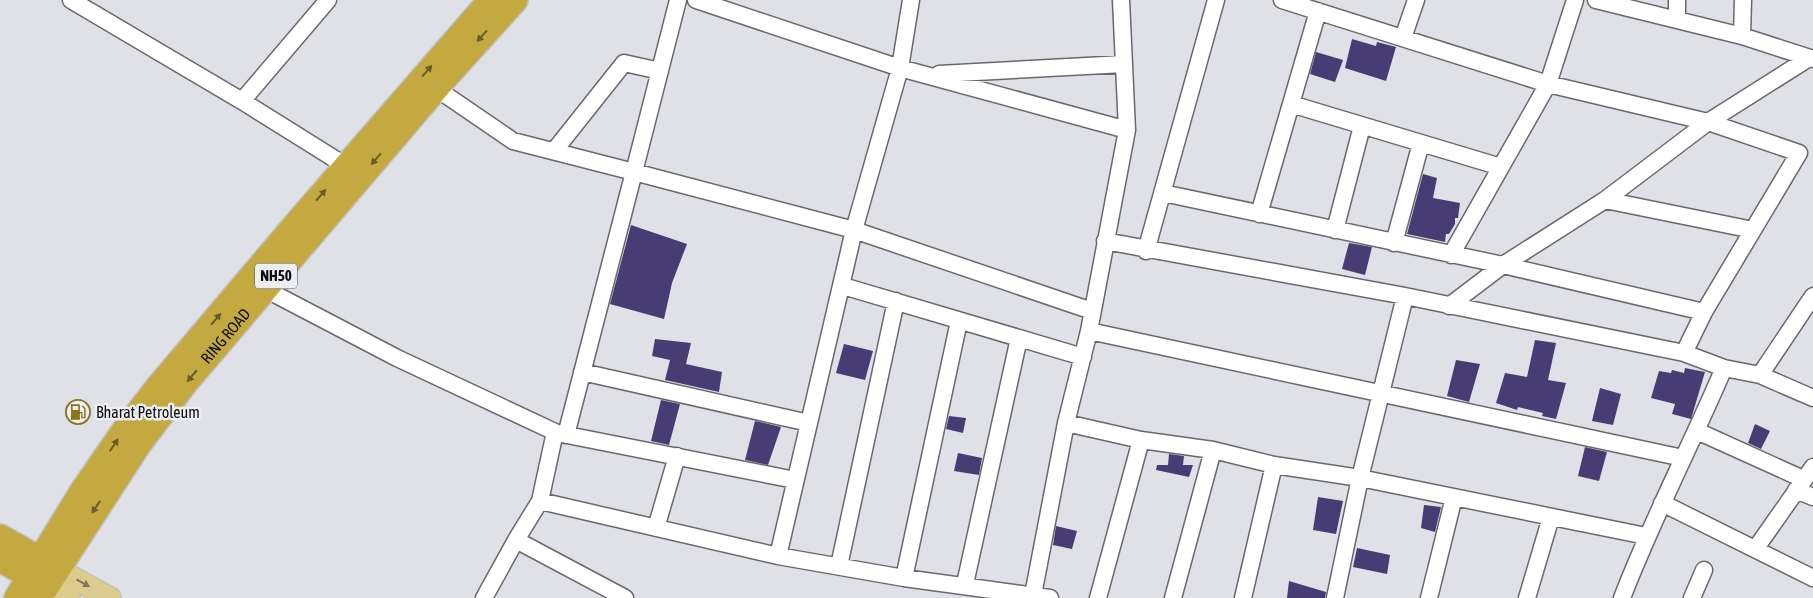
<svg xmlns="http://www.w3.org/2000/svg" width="1813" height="598" viewBox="0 0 1813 598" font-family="'Asap Condensed',sans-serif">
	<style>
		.building { fill: #483c75 }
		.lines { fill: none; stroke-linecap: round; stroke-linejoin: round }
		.minor-casing { stroke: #69686e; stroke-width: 19 }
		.major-casing { stroke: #c0c0c1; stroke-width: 24 }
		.highway-casing { stroke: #c0c0c1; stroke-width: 28 }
		.minor { stroke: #fff; stroke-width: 16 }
		.major { stroke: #dbcb8c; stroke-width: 21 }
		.highway { stroke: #c3a93f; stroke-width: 25 }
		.oneway { fill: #685c28 }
		.oneway2 { fill: #7f7654 }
		.labels { text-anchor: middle; stroke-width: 5; stroke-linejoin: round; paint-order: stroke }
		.shield { fill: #ededf4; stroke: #515154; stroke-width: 1 }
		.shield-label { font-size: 15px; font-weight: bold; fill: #0e0e10 }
		.street-label { font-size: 16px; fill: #0e0e10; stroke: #ededf4 }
		.poi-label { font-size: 16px; fill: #0e0e10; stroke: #ededf4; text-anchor: start }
	</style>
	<rect width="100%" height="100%" fill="#e0e0e7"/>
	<path class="building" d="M1352,39l24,7 1,-4 19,5 -10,34 -41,-13z
		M1316,52l27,8 -8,22 -25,-8z
		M1423,174l14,4 -4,20 27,5 -2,15h-3v6l-6,10h-3l-1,8 -38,-8z
		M631,225l56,19 -15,39 -8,36 -54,-15z
		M1349,243l23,4 -7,28 -23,-6z
		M655,339l36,4 -5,21 36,8 -3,20 -54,-12 5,-20 -18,-4z
		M1535,340l21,3 -8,37 18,3 -10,36 -14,-3 1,-3 -25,-6 -1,3 -21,-7 9,-30 22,4z
		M844,344l29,7 -8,29 -29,-7z
		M1456,360l24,4 -11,38 -22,-6z
		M1685,368l20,4 -14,47 -19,-5 3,-10 -24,-6 8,-27 12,2 1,-3 12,3z
		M1600,388l21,6 -8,31 -21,-4z
		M661,400l19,4 -11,41 -18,-4z
		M949,416l17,2 -3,15 -17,-4z
		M755,421l26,6 -13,38 -23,-5z
		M1755,424l15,7 -9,18 -13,-6z
		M1585,447l22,5 -8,29 -21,-5z
		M958,453l24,5 -3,17 -25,-4z
		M1169,454l15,2 -1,9h10l-4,12 -33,-7 1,-5h11z
		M1318,497l25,4 -7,33 -23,-4z
		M1424,505l17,2 -6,25 -14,-4z
		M1056,526l21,5 -5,18 -19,-4z
		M1357,548l33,7 -3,19 -34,-7z
		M1289,581l37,11 -1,6h-38z"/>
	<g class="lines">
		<defs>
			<path id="minor" d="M71,0l171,101 104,65
				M678,0l-44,172 220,58 238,81
				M696,0l204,68 227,62
				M1282,0l266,84 160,38 91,31 -95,159 -20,41 40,15c-33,77 -72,152 -102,230
				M1596,0l146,36 71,23
				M1677,0v20
				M1742,36l1,-36
				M1403,38l13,-38
				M939,74l185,-10
				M437,89l76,52 121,31 -68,263
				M242,101l86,-101
				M1291,104l210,63
				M554,151l70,-88 36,8
				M1163,193l340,72 201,47
				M1605,200l148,30
				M1259,214l59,-203
				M1335,230l27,-104
				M1105,241l300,55 279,57
				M1394,243l27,-100
				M1146,251l70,-251
				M1451,255l97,-171 27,-84
				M843,286l240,71
				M265,289l132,69 158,74 -15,69 238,55 126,22 146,20
				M1449,306l54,-41 102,-65 103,-78 101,-64
				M1089,331l594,127
				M1724,368l36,7 53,23
				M582,372l227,51
				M1760,375l53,-79
				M1066,423l75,17 72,10 61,15 86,13 286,58
				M1697,431l106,48
				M557,433l238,47
				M1796,490l17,7
				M1662,503l151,75
				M656,528l21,-72
				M516,540l24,-39
				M1756,548l57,-81
				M778,556l76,-326 46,-162 11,-68
				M839,566l57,-265
				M904,578l55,-257
				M965,584l54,-246
				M1033,595l33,-172 23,-92 38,-201 -6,-130
				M484,598l32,-58 109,58
				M1098,598l43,-158
				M1173,598l40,-148
				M1243,598l31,-133
				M1335,598l25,-120 45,-182
				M1429,598l25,-101
				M1527,598l24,-81
				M1692,598l12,-28"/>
			<path id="major" d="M57,569l53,29
				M46,585l23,13"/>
			<g id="highway">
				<path d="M0,537l55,31"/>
				<path d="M0,559l44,25"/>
				<path d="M17,598l65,-106 40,-58 37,-48 139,-164 193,-222"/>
				<path id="s1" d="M39,598l99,-153 47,-62 264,-310 66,-73"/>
			</g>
		</defs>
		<use href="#minor" class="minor-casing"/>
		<use href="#major" class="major-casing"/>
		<use href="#highway" class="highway-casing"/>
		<use href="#minor" class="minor"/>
		<use href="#major" class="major"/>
		<use href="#highway" class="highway"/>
	</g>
	<defs><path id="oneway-solid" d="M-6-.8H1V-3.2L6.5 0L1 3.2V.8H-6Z" transform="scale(1.25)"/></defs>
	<g class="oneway">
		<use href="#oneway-solid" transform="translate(482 36) rotate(132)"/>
		<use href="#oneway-solid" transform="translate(427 71) rotate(-49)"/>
		<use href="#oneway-solid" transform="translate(376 159) rotate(131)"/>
		<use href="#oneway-solid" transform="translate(321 195) rotate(-49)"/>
		<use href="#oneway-solid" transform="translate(216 319) rotate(-50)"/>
		<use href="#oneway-solid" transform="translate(192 376) rotate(130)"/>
		<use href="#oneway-solid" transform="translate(114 445) rotate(-56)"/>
		<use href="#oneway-solid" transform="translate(96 507) rotate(123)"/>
	</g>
	<use class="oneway2" href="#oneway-solid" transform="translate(83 583) rotate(29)"/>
	<defs>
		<symbol id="fuel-ring" viewBox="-11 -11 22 22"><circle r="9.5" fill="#ededf4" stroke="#8b761a" stroke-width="1.5"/><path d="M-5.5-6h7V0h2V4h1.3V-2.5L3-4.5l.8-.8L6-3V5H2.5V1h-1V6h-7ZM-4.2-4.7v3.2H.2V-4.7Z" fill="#8b761a"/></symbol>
	</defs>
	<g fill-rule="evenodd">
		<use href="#fuel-ring" x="64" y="398" width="28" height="28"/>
	</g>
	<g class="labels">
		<rect class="shield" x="255" y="263.5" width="42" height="25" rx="4"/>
		<g class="shield-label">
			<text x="276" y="281">NH50</text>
		</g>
		<g class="street-label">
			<text dy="6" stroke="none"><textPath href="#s1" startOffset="322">RING ROAD</textPath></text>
		</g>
		<g class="poi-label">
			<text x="96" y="418">Bharat Petroleum</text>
		</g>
	</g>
</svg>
